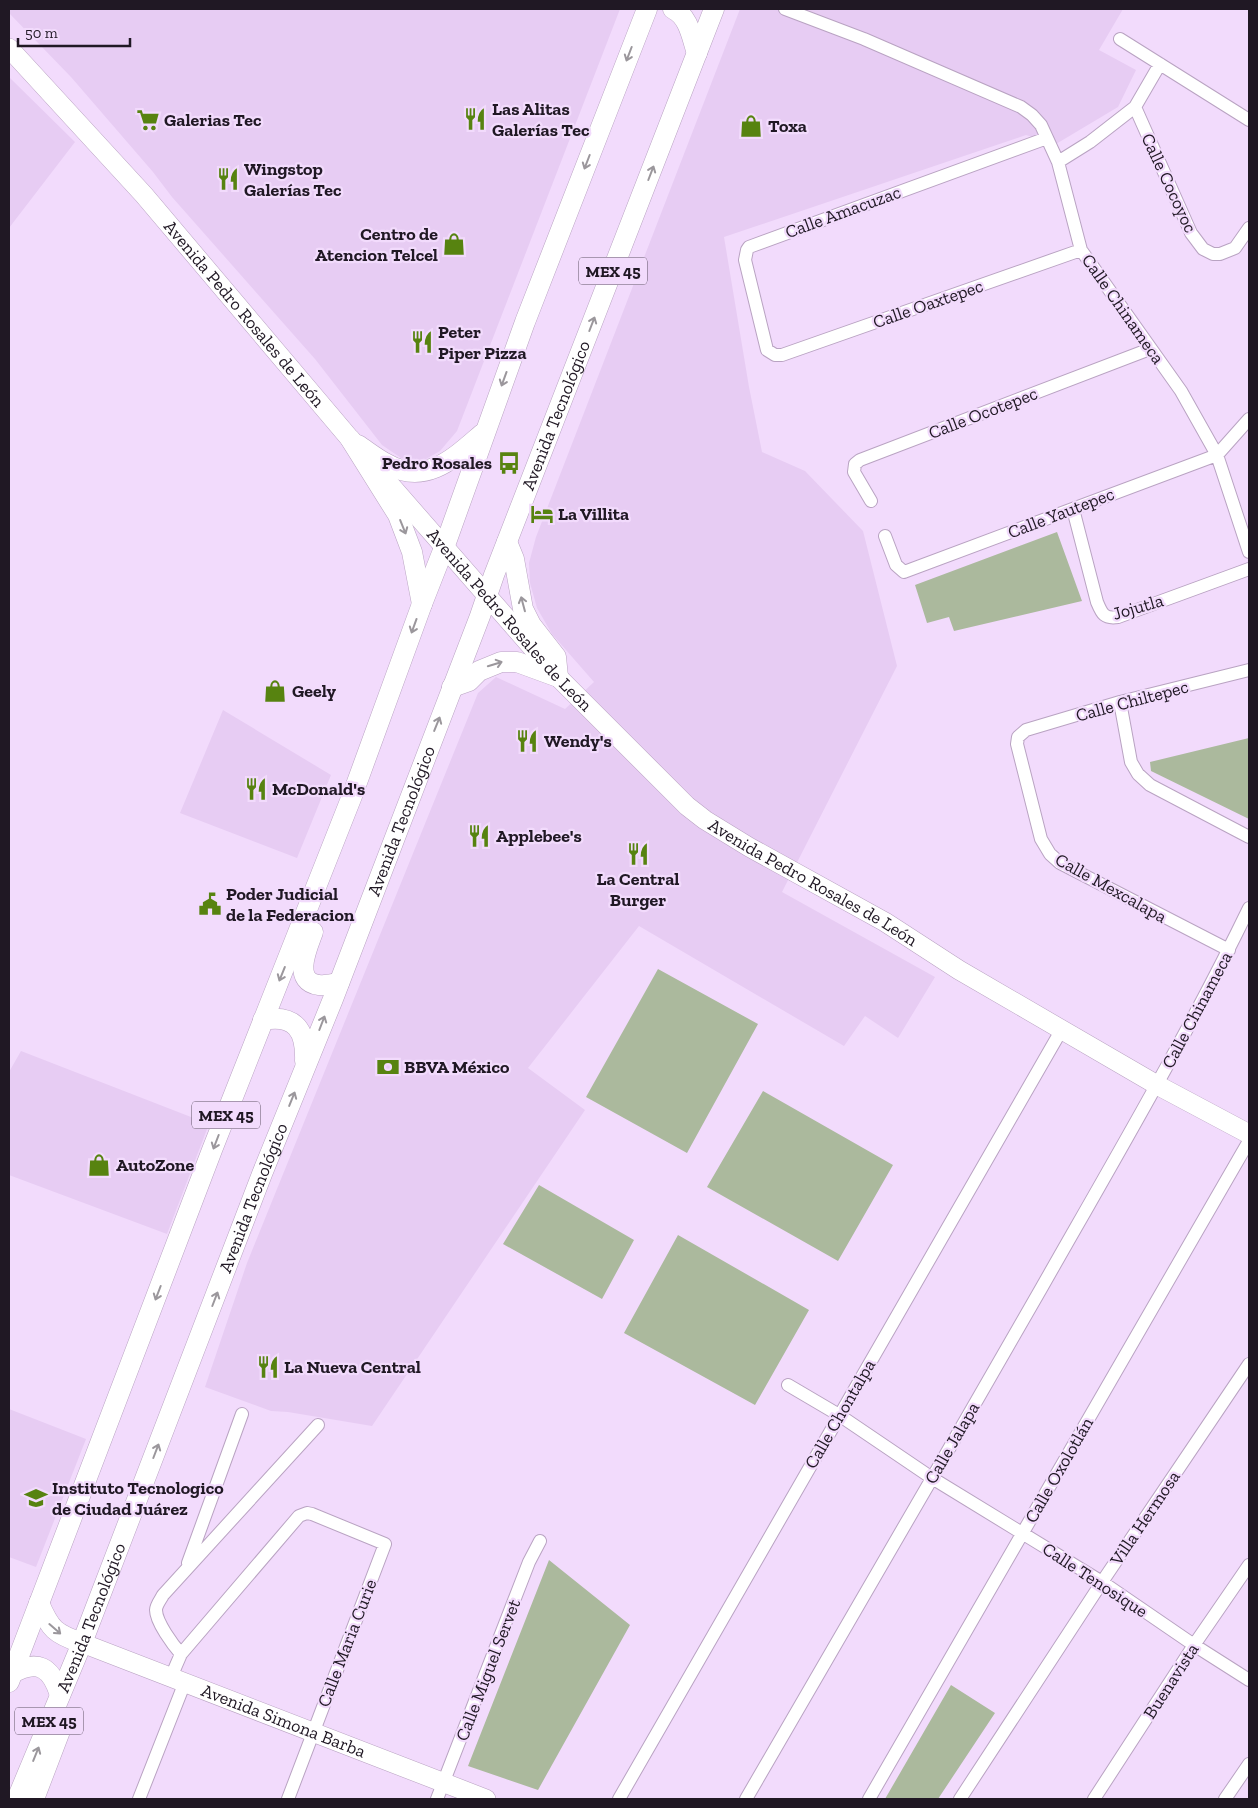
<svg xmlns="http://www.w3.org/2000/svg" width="1258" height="1808" viewBox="0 0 1258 1808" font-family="'Zilla Slab',serif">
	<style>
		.built { fill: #e7ccf3 }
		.green { fill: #abb99d }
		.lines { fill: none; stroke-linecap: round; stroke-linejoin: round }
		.minor-casing { stroke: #b9a3c2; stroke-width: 14 }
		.secondary-casing { stroke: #b9a3c2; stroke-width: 20 }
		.primary-casing { stroke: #b9a3c2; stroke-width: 21 }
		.minor { stroke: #fff; stroke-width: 12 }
		.secondary { stroke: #fff; stroke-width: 19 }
		.primary { stroke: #fff; stroke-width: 20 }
		.oneway { stroke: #9b979c }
		.labels { text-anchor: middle; stroke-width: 4.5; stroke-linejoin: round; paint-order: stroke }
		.shield { fill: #f2dbfc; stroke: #5f5265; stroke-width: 1 }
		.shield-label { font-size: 16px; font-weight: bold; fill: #201824 }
		.poi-label { font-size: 18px; font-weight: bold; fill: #201824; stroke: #f2dbfc; text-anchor: start }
		.street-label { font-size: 18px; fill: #201824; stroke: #f2dbfc }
	</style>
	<rect width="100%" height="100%" fill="#f2dbfc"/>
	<path class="built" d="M9,9h611l-163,422 -17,20 -14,8 -12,2 -13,-3 -19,-13 -67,-86 -143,-162 -19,-25 -82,-95 -62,-64z
		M740,9h383l-24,41 37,20 -18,37 -62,37 -30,-9 -302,102 25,150 13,65 43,19 58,60 34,135 -115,226 153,85 -37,61 -33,-22 -21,30 -205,-120 -111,142 57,42 -213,316 -84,-14 -17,-1 -66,-24 42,-124 231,-570 18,-16 69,32 29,-27 -42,-48 -15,-26 -7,-25 -1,-20 7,-26z
		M9,77l66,65 -66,86z
		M223,710l108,65 -34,83 -117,-45z
		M21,1051l188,73 -42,110 -158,-59v-103z
		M9,1409l77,30 -50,128 -27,-10z"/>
	<path class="green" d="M1057,532l25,69 -128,30 -5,-14 -22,6 -12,-38z
		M1249,738v81l-98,-48 -1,-9z
		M658,969l100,55 -71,129 -101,-56z
		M763,1091l130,74 -55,96 -131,-74z
		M539,1185l95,55 -32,59 -99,-55z
		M678,1235l131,75 -54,95 -131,-72z
		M549,1560l81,65 -92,165 -70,-24z
		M951,1685l44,28 -57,86h-53z"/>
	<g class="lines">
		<defs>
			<path id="minor" d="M785,9l79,30 157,68 11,8 9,10 17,37 23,88 100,141 36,64 32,97
				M1120,39l129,81
				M1160,64l-25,43 56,126 12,16 10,5h7l15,-6 14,-20
				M1047,138l-298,109 -2,3 -2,10 22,90 8,5h7l299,-105
				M1058,162l32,-20 45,-35
				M871,501l-17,-29 1,-8 5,-4 290,-111
				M1073,509l24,93c5,12 7,17 21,15l131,-48
				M885,536l11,29 8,7 313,-117 32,-36
				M1120,702l11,60 7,12 12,11 99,52
				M1229,950l-169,-87 -10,-9 -9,-15 -24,-95 1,-7 8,-7 94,-28 129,-32
				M788,1385l51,30 93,63 170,104 92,63 55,35
				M188,1563l54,-149
				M181,1654c-8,-9 -25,-32 -25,-44 0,-5 5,-11 7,-15l155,-170
				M171,1677l10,-23 118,-138 8,-3 5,1 73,30 -97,255
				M139,1799l46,-117
				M437,1799l92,-237 11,-21
				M619,1799l443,-770
				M746,1799c99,-170 198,-341 296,-512 71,-125 144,-249 207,-379
				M869,1799l380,-658
				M960,1799l142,-217 147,-218
				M1094,1799l100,-154 55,-80
				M1225,1799l24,-35"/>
			<g id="secondary">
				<path id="s1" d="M9,48l135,147 207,245 207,237 129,129 18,14 44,27 136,75 74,48 198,115 92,49"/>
				<path id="s2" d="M82,1643l404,156"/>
			</g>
			<g id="primary">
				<path d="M673,9c16,7 19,30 24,44"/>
				<path d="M351,440l47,75 14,37 10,52"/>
				<path d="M358,445c9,6 19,14 29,19 39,22 67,-6 95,-30"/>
				<path d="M452,687l17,-6 10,-10 22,-9h16l41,15 -2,-20 -25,-32 -8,-16 -9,-50 -7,-17"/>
				<path d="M313,932c-5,14 -22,50 6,53 6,1 13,-1 20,-2"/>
				<path d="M263,1020c33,-6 43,11 42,41"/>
				<path d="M39,1603c11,26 16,31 43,40"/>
				<path d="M11,1674c26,-15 40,-8 49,21"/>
				<path d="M9,1682l203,-532 140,-354 70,-192 22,-56 81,-226 122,-313"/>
				<path id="s3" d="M17,1799l65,-156 180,-469 71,-175 147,-383 14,-41 220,-566"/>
				<path d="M34,1799l26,-68"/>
			</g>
		</defs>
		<use href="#minor" class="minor-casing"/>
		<use href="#secondary" class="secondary-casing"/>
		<use href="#primary" class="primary-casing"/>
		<use href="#minor" class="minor"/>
		<use href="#secondary" class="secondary"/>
		<use href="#primary" class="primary"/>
	</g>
	<defs><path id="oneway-shaft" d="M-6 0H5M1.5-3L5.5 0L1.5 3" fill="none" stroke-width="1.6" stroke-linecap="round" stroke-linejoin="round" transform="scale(1.25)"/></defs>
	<g class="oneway">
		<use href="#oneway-shaft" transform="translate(629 54) rotate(111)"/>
		<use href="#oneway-shaft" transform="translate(587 162) rotate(111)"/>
		<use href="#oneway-shaft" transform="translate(651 173) rotate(-69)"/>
		<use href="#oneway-shaft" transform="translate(592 324) rotate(-69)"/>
		<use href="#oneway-shaft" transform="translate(504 379) rotate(110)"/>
		<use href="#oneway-shaft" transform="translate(403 527) rotate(68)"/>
		<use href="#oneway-shaft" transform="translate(523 604) rotate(-105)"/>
		<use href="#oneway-shaft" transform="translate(414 626) rotate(110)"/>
		<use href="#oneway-shaft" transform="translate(495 664) rotate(-17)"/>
		<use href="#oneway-shaft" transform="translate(437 724) rotate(-68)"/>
		<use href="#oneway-shaft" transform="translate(282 974) rotate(112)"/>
		<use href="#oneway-shaft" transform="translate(322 1023) rotate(-69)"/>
		<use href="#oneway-shaft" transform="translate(292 1099) rotate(-68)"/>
		<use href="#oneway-shaft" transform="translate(216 1142) rotate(111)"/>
		<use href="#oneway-shaft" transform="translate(158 1293) rotate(111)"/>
		<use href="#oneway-shaft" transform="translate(215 1299) rotate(-69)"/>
		<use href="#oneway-shaft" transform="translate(156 1451) rotate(-69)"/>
		<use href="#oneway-shaft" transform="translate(55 1629) rotate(41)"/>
		<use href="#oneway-shaft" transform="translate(36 1754) rotate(-68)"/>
	</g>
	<defs>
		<symbol id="restaurant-bare" viewBox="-9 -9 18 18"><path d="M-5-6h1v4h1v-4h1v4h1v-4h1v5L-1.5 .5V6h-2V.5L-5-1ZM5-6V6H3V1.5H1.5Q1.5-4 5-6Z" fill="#578310" stroke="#f2dbfc" stroke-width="2.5" paint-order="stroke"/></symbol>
		<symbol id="supermarket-bare" viewBox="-9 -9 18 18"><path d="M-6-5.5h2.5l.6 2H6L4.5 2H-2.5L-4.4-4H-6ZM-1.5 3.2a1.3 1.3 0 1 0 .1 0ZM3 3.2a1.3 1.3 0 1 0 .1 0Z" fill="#578310" stroke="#f2dbfc" stroke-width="2.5" paint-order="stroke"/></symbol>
		<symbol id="shop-bare" viewBox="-9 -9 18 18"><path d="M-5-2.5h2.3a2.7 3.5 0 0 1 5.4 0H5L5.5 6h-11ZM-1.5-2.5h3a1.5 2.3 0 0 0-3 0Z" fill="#578310" stroke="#f2dbfc" stroke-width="2.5" paint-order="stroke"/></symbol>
		<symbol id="bus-bare" viewBox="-9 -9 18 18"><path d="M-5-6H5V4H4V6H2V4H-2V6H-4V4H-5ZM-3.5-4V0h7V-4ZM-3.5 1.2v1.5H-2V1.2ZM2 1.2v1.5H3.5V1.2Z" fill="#578310" stroke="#f2dbfc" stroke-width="2.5" paint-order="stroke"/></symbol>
		<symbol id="hotel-bare" viewBox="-9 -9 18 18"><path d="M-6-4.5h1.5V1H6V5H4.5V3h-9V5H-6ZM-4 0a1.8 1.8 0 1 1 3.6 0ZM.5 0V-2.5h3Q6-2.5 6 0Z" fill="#578310" stroke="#f2dbfc" stroke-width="2.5" paint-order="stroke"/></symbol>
		<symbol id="civic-bare" viewBox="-9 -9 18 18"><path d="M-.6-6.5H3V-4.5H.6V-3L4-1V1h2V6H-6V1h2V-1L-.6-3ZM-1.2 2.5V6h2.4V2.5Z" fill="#578310" stroke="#f2dbfc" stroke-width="2.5" paint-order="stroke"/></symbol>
		<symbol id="bank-bare" viewBox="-9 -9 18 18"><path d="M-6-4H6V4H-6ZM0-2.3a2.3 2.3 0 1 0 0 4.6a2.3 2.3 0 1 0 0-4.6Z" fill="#578310" stroke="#f2dbfc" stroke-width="2.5" paint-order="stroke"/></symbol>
		<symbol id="university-bare" viewBox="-9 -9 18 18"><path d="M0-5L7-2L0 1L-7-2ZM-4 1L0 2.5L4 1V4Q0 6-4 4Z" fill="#578310" stroke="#f2dbfc" stroke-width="2.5" paint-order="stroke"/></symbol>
	</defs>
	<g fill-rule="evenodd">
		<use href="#restaurant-bare" x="459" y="103" width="32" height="32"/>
		<use href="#supermarket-bare" x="132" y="104" width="32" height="32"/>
		<use href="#shop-bare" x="735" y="110" width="32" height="32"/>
		<use href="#restaurant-bare" x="212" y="163" width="32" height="32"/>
		<use href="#shop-bare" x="438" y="228" width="32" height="32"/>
		<use href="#restaurant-bare" x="406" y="326" width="32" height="32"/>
		<use href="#bus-bare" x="493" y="447" width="32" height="32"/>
		<use href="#hotel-bare" x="526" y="498" width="32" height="32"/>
		<use href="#shop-bare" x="259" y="675" width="32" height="32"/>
		<use href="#restaurant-bare" x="511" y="725" width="32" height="32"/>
		<use href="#restaurant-bare" x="240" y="773" width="32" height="32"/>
		<use href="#restaurant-bare" x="463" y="820" width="32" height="32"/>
		<use href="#restaurant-bare" x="622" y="838" width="32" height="32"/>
		<use href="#civic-bare" x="194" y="888" width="32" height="32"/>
		<use href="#bank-bare" x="372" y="1051" width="32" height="32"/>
		<use href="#shop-bare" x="83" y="1149" width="32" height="32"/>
		<use href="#restaurant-bare" x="252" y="1351" width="32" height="32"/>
		<use href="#university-bare" x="20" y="1482" width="32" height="32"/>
	</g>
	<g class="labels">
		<g class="shield">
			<rect x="579" y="257.5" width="68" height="27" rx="4"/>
			<rect x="192" y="1101.5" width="68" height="27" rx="4"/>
			<rect x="15" y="1707.5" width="68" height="27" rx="4"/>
		</g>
		<g class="shield-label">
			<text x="613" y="277">MEX 45</text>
			<text x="226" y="1121">MEX 45</text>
			<text x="49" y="1727">MEX 45</text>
		</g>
		<g class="poi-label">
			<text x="492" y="115">Las Alitas<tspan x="492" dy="21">Galerías Tec</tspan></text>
			<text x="164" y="126">Galerias Tec</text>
			<text x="768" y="132">Toxa</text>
			<text x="244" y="175">Wingstop<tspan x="244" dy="21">Galerías Tec</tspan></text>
			<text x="438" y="240" text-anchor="end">Centro de<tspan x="438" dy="21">Atencion Telcel</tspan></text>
			<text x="438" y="338">Peter<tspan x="438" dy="21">Piper Pizza</tspan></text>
			<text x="492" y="469" text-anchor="end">Pedro Rosales</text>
			<text x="558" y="520">La Villita</text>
			<text x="292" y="697">Geely</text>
			<text x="544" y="747">Wendy's</text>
			<text x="272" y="795">McDonald's</text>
			<text x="496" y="842">Applebee's</text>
			<text x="638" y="885" text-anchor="middle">La Central<tspan x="638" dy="21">Burger</tspan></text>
			<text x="226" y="900">Poder Judicial<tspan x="226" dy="21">de la Federacion</tspan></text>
			<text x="404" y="1073">BBVA México</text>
			<text x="116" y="1171">AutoZone</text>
			<text x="284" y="1373">La Nueva Central</text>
			<text x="52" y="1494">Instituto Tecnologico<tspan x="52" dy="21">de Ciudad Juárez</tspan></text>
		</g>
		<g class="street-label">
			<text transform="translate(1169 183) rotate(65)" y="6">Calle Cocoyoc</text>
			<text transform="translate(843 212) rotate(-20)" y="6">Calle Amacuzac</text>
			<text transform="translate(928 304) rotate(-19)" y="6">Calle Oaxtepec</text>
			<text transform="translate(1123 309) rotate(55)" y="6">Calle Chinameca</text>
			<text dy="6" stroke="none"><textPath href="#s1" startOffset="355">Avenida Pedro Rosales de León</textPath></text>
			<text transform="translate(983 413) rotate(-21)" y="6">Calle Ocotepec</text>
			<text dy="6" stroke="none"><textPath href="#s3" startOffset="1485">Avenida Tecnológico</textPath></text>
			<text transform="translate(1061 513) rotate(-21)" y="6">Calle Yautepec</text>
			<text transform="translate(1138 607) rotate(-16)" y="6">Jojutla</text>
			<text dy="6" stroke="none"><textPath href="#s1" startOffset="760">Avenida Pedro Rosales de León</textPath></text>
			<text transform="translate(1132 701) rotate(-15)" y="6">Calle Chiltepec</text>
			<text dy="6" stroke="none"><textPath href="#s3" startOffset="1051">Avenida Tecnológico</textPath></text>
			<text dy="6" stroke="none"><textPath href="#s1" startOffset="1165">Avenida Pedro Rosales de León</textPath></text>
			<text transform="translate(1111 888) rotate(29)" y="6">Calle Mexcalapa</text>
			<text transform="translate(1197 1010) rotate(-62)" y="6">Calle Chinameca</text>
			<text dy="6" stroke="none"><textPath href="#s3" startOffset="646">Avenida Tecnológico</textPath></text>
			<text transform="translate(840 1414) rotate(-60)" y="6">Calle Chontalpa</text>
			<text transform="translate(952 1443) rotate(-60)" y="6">Calle Jalapa</text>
			<text transform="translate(1059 1470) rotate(-60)" y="6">Calle Oxolotlán</text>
			<text transform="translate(1145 1518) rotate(-56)" y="6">Villa Hermosa</text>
			<text transform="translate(1095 1580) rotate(33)" y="6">Calle Tenosique</text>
			<text dy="6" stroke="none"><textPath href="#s3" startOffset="196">Avenida Tecnológico</textPath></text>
			<text transform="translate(347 1643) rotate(-69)" y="6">Calle Maria Curie</text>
			<text transform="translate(488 1670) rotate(-69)" y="6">Calle Miguel Servet</text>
			<text transform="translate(1171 1681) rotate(-57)" y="6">Buenavista</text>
			<text dy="6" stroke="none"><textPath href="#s2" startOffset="216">Avenida Simona Barba</textPath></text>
		</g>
	</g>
	<rect width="1258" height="1808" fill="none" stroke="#201824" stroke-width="20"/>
	<path d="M18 38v8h112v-8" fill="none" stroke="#201824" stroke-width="2.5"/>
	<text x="25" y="38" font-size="15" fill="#201824" stroke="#f2dbfc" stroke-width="4" paint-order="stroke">50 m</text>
</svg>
